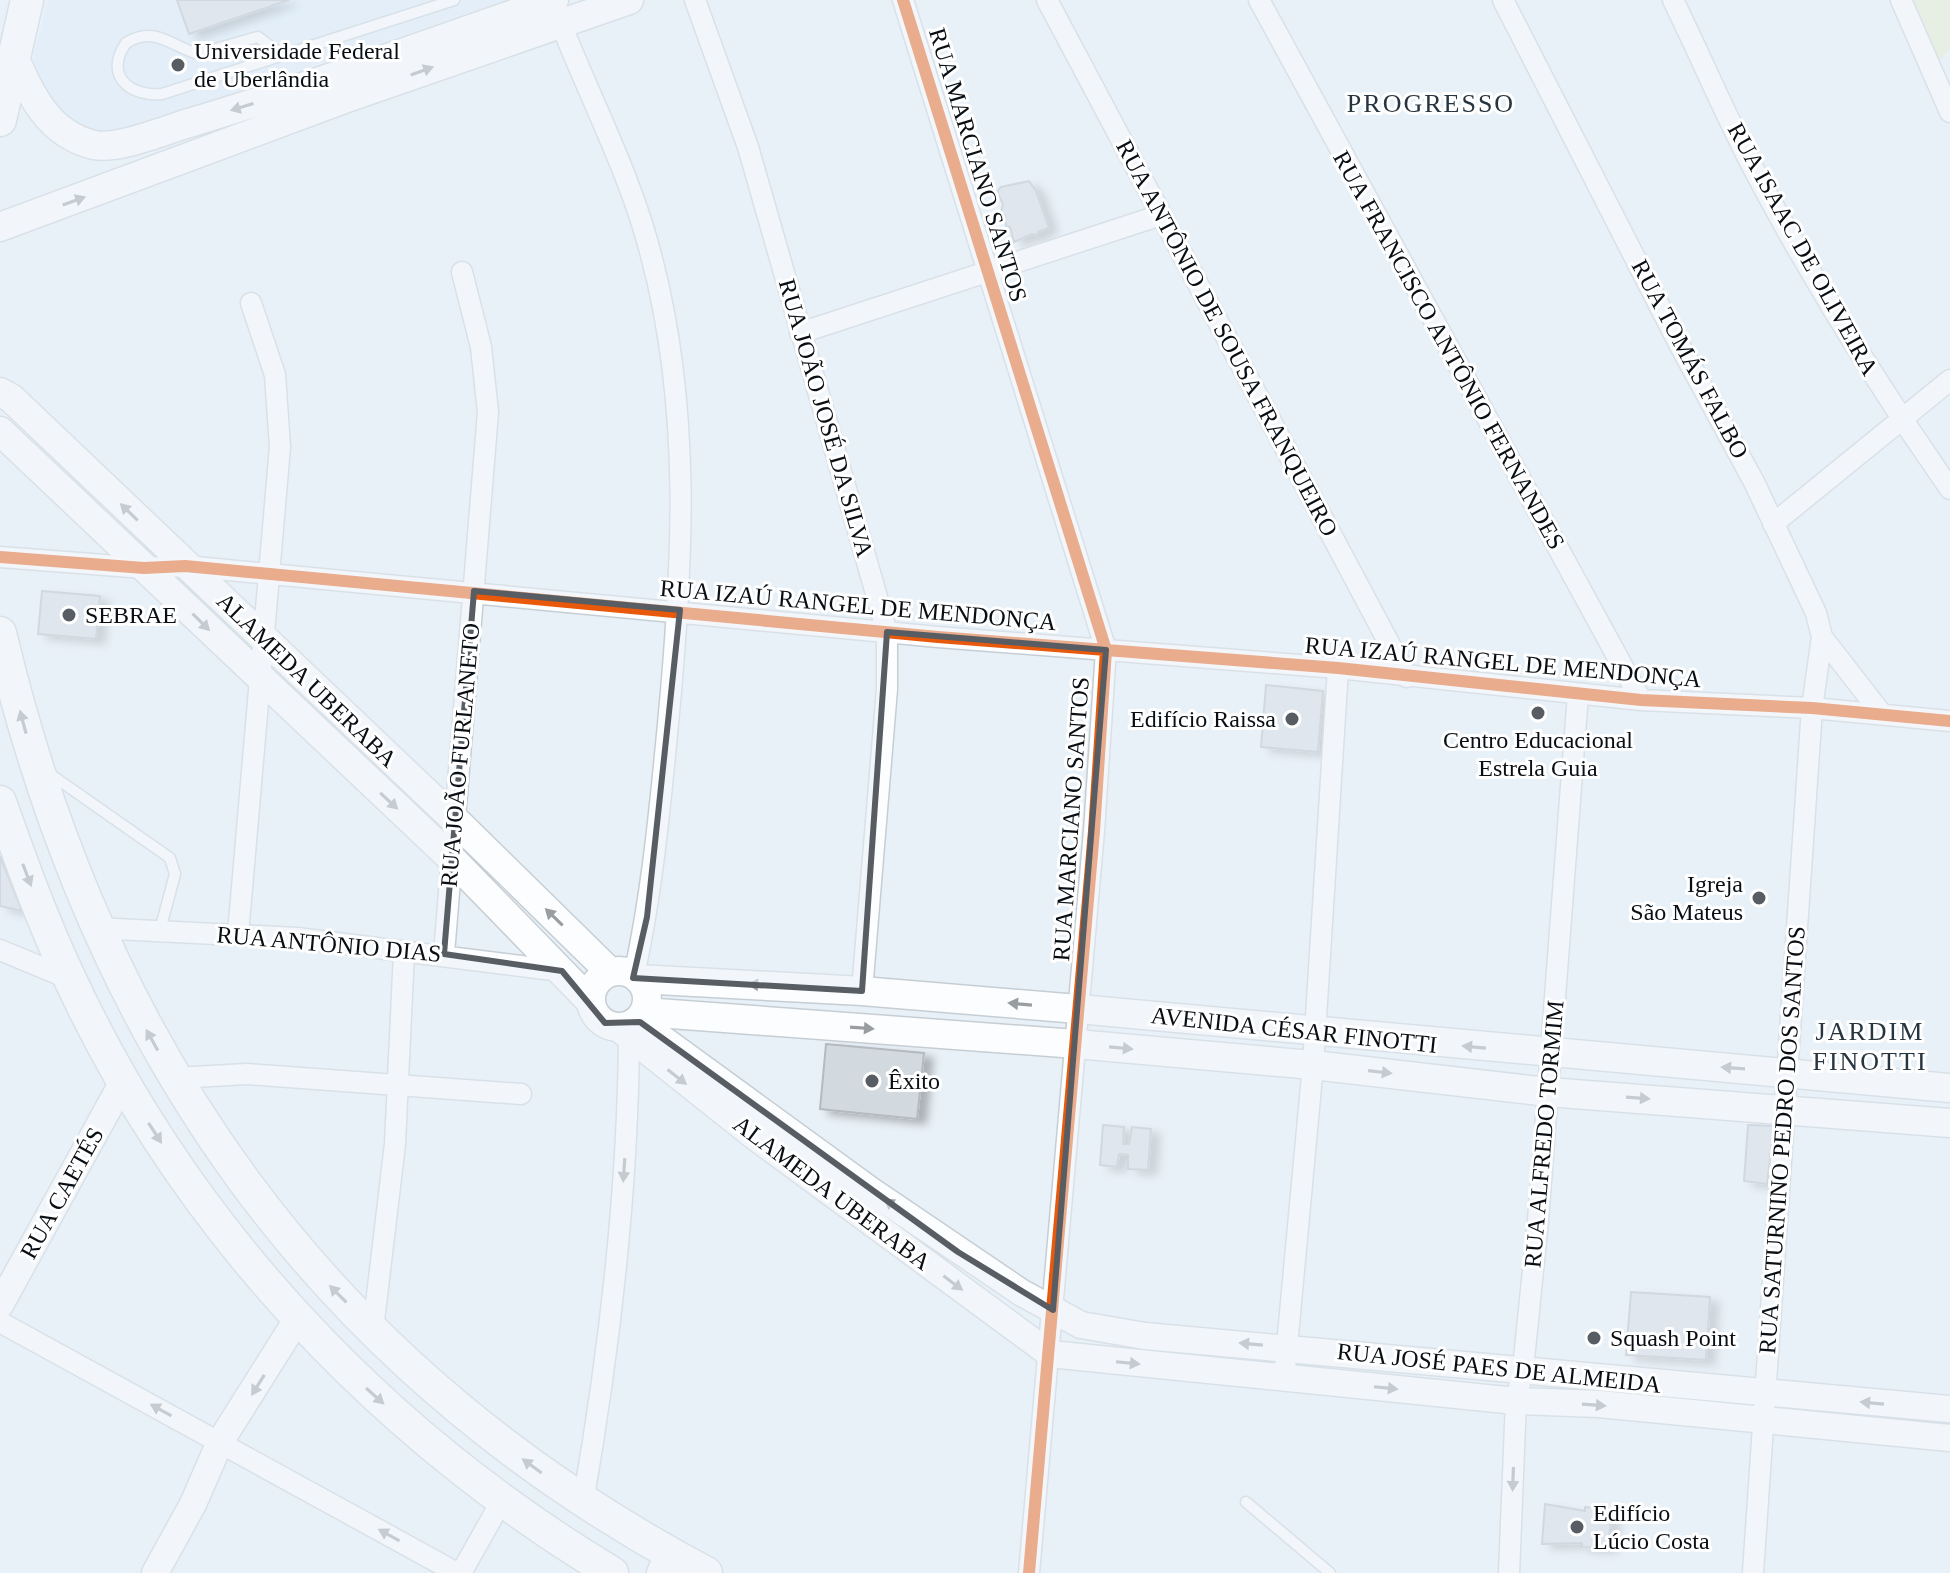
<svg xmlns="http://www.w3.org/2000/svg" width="1950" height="1573" viewBox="0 0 1950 1573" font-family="'Times New Roman',serif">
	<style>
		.built { fill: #dbecfa }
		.green { fill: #e4eaca }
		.building { fill: #d2d9df; stroke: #b4bac0; stroke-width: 2; filter: url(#shadow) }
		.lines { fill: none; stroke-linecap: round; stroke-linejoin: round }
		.service-casing { stroke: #c6ced4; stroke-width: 13 }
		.minor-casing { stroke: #c6ced4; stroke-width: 23 }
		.tertiary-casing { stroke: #c6ced4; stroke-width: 29 }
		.secondary-casing { stroke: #c6ced4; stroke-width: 31 }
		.primary-casing { stroke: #c6ced4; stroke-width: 35 }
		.service { stroke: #fcfdfe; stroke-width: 10 }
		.minor { stroke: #fcfdfe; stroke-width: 20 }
		.tertiary { stroke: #fcfdfe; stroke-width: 26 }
		.secondary { stroke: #fcfdfe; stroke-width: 28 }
		.primary { stroke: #fcfdfe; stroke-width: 32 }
		.cycleway-casing { stroke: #fff; stroke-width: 17 }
		.cycleway { stroke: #e8590c; stroke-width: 12 }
		.oneway { fill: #9a9da0 }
		.marked { fill: none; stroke: #575d63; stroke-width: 6; stroke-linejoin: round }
		.poi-dot { fill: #575d63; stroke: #fff; stroke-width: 3 }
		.labels { text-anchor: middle; stroke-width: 6; stroke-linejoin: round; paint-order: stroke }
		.poi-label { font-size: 24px; fill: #080e13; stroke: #fff; text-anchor: start }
		.street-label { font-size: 24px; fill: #080e13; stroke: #fff }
		.neighbourhood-label { font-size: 26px; letter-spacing: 2px; fill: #273541; stroke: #fff }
	</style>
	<defs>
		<filter id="shadow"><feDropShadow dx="9" dy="5" stdDeviation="4" flood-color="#0004"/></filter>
	</defs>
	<rect width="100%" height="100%" fill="#e9f1f8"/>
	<path class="built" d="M48,0h459l-328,111 -61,19 -16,2 -14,-2 -19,-9 -17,-15 -17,-34 -1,-18z"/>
	<path class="green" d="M1913,0h37v49l-10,11z"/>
	<path class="building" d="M177,0h112l-100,34z
		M1029,181l7,10 13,37 -11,4v4l-6,-2 -18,8 -4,-15 -4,-1 -1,-11 -4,-1 2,-10 -6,-12 4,-5z
		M42,591l58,5 -4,43 -58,-5z
		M1266,685l57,6 -5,61 -57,-5z
		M0,856l22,55 -22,-5z
		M826,1044l98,9 -7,66 -97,-10z
		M1103,1125l21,2 -1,17h6l3,-17 19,2 -3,41 -20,-1v-14l-9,-1 -2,13 -17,-2z
		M1748,1125l26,1 -7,58 -23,-3z
		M1631,1292l79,5 -4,63 -80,-5z
		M1545,1504l40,7v-4l27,2 -4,39 -26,-1v-4l-40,1z"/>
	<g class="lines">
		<defs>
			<path id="service" d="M281,54l-23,-17 -60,17c-27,-8 -44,-29 -72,-11 -22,32 3,54 36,51l292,-94
				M50,774l120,84 5,16 -15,56
				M1246,1502l84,71"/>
			<path id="minor" d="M695,0l53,147 139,485v57l-25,302
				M903,0l203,650 -12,181 -65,742
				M1047,0l360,677
				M1259,0l382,700
				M1503,0l176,344 75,138 62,131 6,24 59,76
				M1673,0c27,55 51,112 79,166 59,112 126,220 198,323
				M1901,0l49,112
				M561,24c30,76 70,152 90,231 41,155 32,311 17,469 -8,84 -16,169 -34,251
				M800,333l361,-118
				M1773,524l177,-144
				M0,557l144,11 41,-2 753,71 400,31 303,32 171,8 138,13
				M95,928l202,10 264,33
				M238,934l42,-487 -5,-72 -24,-72
				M0,950l70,29
				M444,954l44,-542 -7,-65 -19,-75
				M175,1078l72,-4 274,20
				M0,1322l457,251
				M373,1329l22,-185 9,-192
				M1284,1378l29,-313 25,-397
				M583,1502c27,-155 45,-309 46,-466
				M461,1573l40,-71
				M1509,1573l7,-172 7,-32 15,-148 40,-527
				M1753,1573l59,-865 10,-71"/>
			<path id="tertiary" d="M638,1021l232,169 152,103 59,32 64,11 805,73
				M617,1027l137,109 296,218 466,47 83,3 351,34
				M0,1305l124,-225
				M155,1573l38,-69 27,-62 78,-124
				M660,1573l9,-20"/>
			<path id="secondary" d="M13,54c17,39 34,80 81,91 24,5 71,-15 95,-22 123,-37 243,-81 365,-123
				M0,227l347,-129 282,-98
				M0,392l11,6 442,420 157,154
				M0,431l450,426 141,145
				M591 999a28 28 0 1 1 56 0a28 28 0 1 1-56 0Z
				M638,979l224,12 216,18 872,79
				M644,1012l432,32 237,21 235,27 402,31"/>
			<path id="primary" d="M0,120l27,-120
				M0,633c99,419 322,736 706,940
				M0,802c21,59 42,118 69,175 115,249 309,455 543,596"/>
		</defs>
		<use href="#service" class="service-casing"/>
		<use href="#minor" class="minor-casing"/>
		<use href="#tertiary" class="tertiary-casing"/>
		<use href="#secondary" class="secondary-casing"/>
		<use href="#primary" class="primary-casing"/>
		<use href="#service" class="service"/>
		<use href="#minor" class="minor"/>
		<use href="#tertiary" class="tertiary"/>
		<use href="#secondary" class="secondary"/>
		<use href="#primary" class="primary"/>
		<defs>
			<path id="cycleway" d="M903,0l203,650 -12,181 -65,742
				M0,557l144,11 41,-2 753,71 400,31 303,32 171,8 138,13"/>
		</defs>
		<use href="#cycleway" class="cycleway-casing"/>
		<use href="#cycleway" class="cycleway"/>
	</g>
	<defs><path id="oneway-solid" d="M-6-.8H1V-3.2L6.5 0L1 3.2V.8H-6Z" transform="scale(2)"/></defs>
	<g class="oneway">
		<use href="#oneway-solid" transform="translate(422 71) rotate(-20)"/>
		<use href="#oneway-solid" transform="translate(242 107) rotate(163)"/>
		<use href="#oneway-solid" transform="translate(74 201) rotate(-20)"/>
		<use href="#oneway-solid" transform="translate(129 512) rotate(-136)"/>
		<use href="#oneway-solid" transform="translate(201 622) rotate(45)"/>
		<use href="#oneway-solid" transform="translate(23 722) rotate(-105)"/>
		<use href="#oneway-solid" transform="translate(389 801) rotate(43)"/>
		<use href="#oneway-solid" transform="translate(27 875) rotate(69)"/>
		<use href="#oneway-solid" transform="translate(554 917) rotate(-136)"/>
		<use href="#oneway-solid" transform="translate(760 985) rotate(-177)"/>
		<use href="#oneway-solid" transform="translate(1020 1004) rotate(-175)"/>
		<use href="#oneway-solid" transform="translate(862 1028) rotate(4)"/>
		<use href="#oneway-solid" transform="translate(152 1040) rotate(-119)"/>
		<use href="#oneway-solid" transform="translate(1474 1047) rotate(-175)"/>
		<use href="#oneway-solid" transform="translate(1121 1048) rotate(5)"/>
		<use href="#oneway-solid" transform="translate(1733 1068) rotate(-176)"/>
		<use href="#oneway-solid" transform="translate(1380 1072) rotate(7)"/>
		<use href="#oneway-solid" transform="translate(677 1077) rotate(38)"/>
		<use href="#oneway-solid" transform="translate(1638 1098) rotate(4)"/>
		<use href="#oneway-solid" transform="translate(155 1133) rotate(57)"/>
		<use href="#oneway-solid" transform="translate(624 1170) rotate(94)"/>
		<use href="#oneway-solid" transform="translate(894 1206) rotate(-145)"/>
		<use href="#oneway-solid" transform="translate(953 1283) rotate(37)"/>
		<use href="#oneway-solid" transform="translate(338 1294) rotate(-135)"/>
		<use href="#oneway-solid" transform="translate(1251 1344) rotate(-175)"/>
		<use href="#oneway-solid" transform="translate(1128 1363) rotate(6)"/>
		<use href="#oneway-solid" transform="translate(258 1385) rotate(122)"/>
		<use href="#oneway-solid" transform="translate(1386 1388) rotate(6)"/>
		<use href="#oneway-solid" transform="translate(375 1396) rotate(42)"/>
		<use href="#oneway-solid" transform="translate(1872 1403) rotate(-175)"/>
		<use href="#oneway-solid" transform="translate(1594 1405) rotate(4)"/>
		<use href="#oneway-solid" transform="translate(161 1410) rotate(-151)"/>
		<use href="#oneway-solid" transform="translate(532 1466) rotate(-144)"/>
		<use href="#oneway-solid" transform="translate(1513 1479) rotate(92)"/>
		<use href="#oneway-solid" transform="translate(389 1535) rotate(-151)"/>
	</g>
	<path d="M0 0H1950V1573H0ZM474,591l206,19 -33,307 -14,61 229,13 25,-359 219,18 -53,660 -95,-58 -318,-230 -35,1 -43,-52 -118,-17z" fill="#e9f1f8" fill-opacity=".55" fill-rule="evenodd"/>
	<path class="marked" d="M474,591l206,19 -33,307 -14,61 229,13 25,-359 219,18 -53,660 -95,-58 -318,-230 -35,1 -43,-52 -118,-17z"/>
	<g class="poi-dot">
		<circle cx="178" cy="65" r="8"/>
		<circle cx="69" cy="615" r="8"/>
		<circle cx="1538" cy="713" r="8"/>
		<circle cx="1292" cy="719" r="8"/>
		<circle cx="1759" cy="898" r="8"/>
		<circle cx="872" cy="1081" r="8"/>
		<circle cx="1594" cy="1338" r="8"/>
		<circle cx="1577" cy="1527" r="8"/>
	</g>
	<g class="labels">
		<g class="poi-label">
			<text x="194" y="59">Universidade Federal<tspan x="194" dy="28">de Uberlândia</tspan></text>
			<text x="85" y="623">SEBRAE</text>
			<text x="1276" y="727" text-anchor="end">Edifício Raissa</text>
			<text x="1538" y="748" text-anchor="middle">Centro Educacional<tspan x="1538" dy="28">Estrela Guia</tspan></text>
			<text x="1743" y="892" text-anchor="end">Igreja<tspan x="1743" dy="28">São Mateus</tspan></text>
			<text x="888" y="1089">Êxito</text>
			<text x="1610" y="1346">Squash Point</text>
			<text x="1593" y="1521">Edifício<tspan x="1593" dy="28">Lúcio Costa</tspan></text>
		</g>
		<g class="street-label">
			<text transform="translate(978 165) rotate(73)" y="8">RUA MARCIANO SANTOS</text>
			<text transform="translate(1803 249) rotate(61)" y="8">RUA ISAAC DE OLIVEIRA</text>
			<text transform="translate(1227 338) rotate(62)" y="8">RUA ANTÔNIO DE SOUSA FRANQUEIRO</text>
			<text transform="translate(1449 350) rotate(61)" y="8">RUA FRANCISCO ANTÔNIO FERNANDES</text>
			<text transform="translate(1690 359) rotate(62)" y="8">RUA TOMÁS FALBO</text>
			<text transform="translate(826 418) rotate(74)" y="8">RUA JOÃO JOSÉ DA SILVA</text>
			<text transform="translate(858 605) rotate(5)" y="8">RUA IZAÚ RANGEL DE MENDONÇA</text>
			<text transform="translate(1503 662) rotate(5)" y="8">RUA IZAÚ RANGEL DE MENDONÇA</text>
			<text transform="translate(307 680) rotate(44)" y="8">ALAMEDA UBERABA</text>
			<text transform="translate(460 755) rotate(-85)" y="8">RUA JOÃO FURLANETO</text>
			<text transform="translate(1071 819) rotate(-86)" y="8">RUA MARCIANO SANTOS</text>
			<text transform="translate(329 944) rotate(5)" y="8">RUA ANTÔNIO DIAS</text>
			<text transform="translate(1294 1030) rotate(6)" y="8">AVENIDA CÉSAR FINOTTI</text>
			<text transform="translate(1544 1134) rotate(-85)" y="8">RUA ALFREDO TORMIM</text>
			<text transform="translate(1782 1140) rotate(-86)" y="8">RUA SATURNINO PEDRO DOS SANTOS</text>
			<text transform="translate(62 1193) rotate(-61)" y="8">RUA CAETÉS</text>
			<text transform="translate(832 1193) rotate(37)" y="8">ALAMEDA UBERABA</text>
			<text transform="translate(1499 1368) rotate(6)" y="8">RUA JOSÉ PAES DE ALMEIDA</text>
		</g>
		<g class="neighbourhood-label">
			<text x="1431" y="112">PROGRESSO</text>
			<text x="1870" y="1040">JARDIM<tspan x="1870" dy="30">FINOTTI</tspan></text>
		</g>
	</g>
</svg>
